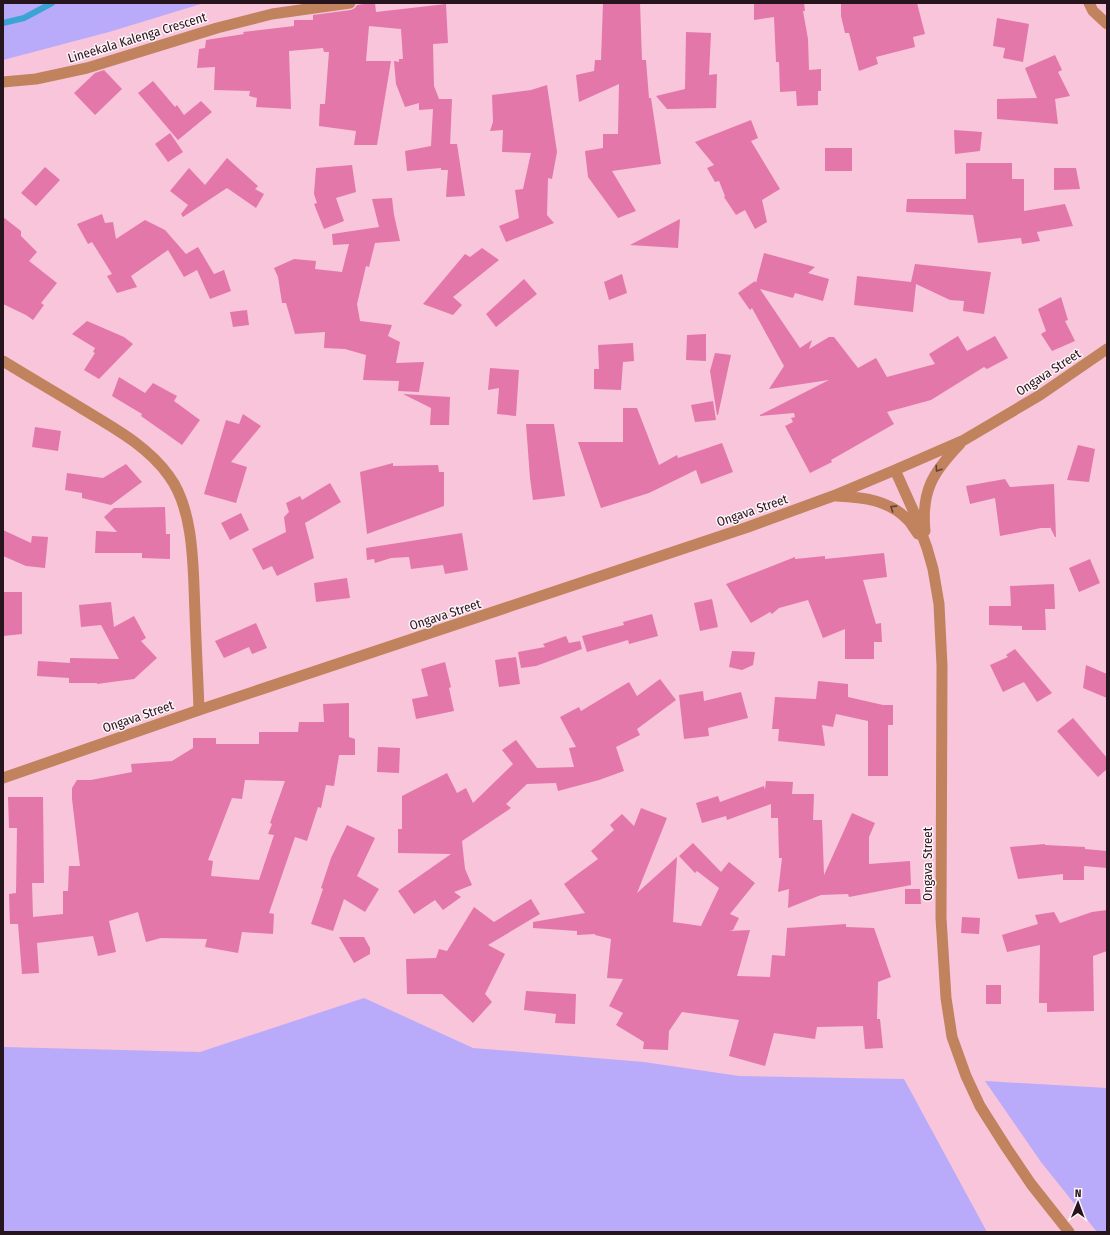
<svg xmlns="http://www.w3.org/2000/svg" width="1110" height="1235" viewBox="0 0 1110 1235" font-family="'Fira Sans Condensed',sans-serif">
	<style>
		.green { fill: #b9aafa }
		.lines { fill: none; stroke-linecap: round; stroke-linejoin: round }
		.stream { stroke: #3ca4d3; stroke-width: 6 }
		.building { fill: #e377a9; fill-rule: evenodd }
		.minor { stroke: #c0835d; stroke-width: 11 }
		.tertiary { stroke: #c0835d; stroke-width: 11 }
		.oneway { stroke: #644137 }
		.labels { text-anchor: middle; stroke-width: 3; stroke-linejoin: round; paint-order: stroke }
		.street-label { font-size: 13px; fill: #27151d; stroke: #fef3f7 }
	</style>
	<rect width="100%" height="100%" fill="#f8c5da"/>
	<path class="green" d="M3,3h201l-95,29 -106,28z
		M364,998l109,50 171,14 95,14 165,3 83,153h-984v-185l197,5z
		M985,1081l122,7v144h-10l-56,-70z"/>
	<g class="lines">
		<path class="stream" d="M3,23l21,-5 28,-15"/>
	</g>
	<path class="building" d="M371,3h4l1,9 70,-8 2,39 -15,1 1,42 5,13h13l-2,47v-2h7l8,52 -19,1 2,-27h-7v-2l-34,3 -2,-20 26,-5 2,-37 -14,1v-7l-14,4 -9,-23 -2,-23 5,1v-3h4l-2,-30 -32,-3 -3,35h25l-14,84h-23l2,-14 -37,-5 1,-22h5l4,-52h-5l-1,-4 -34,3 2,58 -35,-2 1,-9 -8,-2 1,-5 -36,-1 1,-23 -18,1 2,-19 6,-1 1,-8 38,-6 -1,-2 51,-6v-6h19v-5l38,-5 4,-2 2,-3z
		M603,3h37l2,57h4l3,38h2l10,66 -49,7 24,40 -18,7 -30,-41 -3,-26 18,-3v-14h15l1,-50 -40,18 -3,-27 18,-4 1,-11h6z
		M754,3h50l1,8h-2l5,28 1,31 12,-1v22h-3v14l-21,1 -1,-15 -16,1 -1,-30h-3l-2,-45 -20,3z
		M841,3h76l8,31 -12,3 2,10 -39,10 2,7 -19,7 -10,-38h-4l-4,-17z
		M997,18l32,6 -6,38 -20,-4 2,-10 -12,-2z
		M686,32l25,1 -2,42 8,-1 -1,34 -49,1 -11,-13 29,-7z
		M1055,55l7,15 -4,2 12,24 -15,3 3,25 -61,-5v-20l40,-1 -12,-30z
		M104,70l18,19 -27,26 -21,-22 21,-20z
		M153,81l22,26 2,-2 7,10 17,-14 11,11 -34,28 -40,-47z
		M547,85l10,67 -5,27 -4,-1 -1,37 7,8 -48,19 -7,-16 20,-8 -4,-28 8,-1 8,-36 -29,-1 1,-22 -13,1 3,-9 -1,-27 39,-5z
		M751,120l7,18 -7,3 29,48 -18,11 5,22 -12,7 -10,-19 -9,5 -12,-18 1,-1 -6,-15 -4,1 -8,-14 7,-3 -19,-23z
		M954,130l28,2 -2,19 -25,3z
		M170,133l13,19 -15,10 -13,-18z
		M825,148h27v23h-27z
		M227,158l31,28 -3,3 9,5 -8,14 -29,-20 -44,29 -2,-3 7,-9 -18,-14 19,-23 16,17z
		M966,163h46v16h12v32l41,-7 8,22 -36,6 3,9 -18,3 -1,-6 -43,5 -5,-28 -67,-3 1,-13h59z
		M352,165l4,27 -20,6 8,23 -20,8 -10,-25 3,-1 -3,-9 2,-26z
		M45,167l15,13 -24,26 -15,-13z
		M1054,168h22l4,21 -26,1z
		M392,198l2,17 6,26 -25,2 -6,24 -3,-1 -9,38 3,17 32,4 -4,11 12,6 -4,21 28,-1 -5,30 -21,-1 1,-10 -36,-1 3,-25 -21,-6 -21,-1 1,-16 -30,2 -9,-31h-4l-4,-26 -4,-9 20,-9 22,2 -1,8 27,3 7,-28 -16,1 -1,-11 47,-7 -7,-28z
		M102,214l3,9 8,-1 3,17 29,-19 20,10 21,24 12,-7 16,27 10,-4 7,21 -21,8 -13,-29 -13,7 -16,-27 -37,26 6,11 -20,6 -10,-17 5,-2 -20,-32 -4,2 -11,-20z
		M3,217l18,14v5l16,16 -8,9 28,22 -16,20 3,2 -11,15 -7,-5 -23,-11z
		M680,219l-2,29 -48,-3z
		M482,248l17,12 -46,37 9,8 -9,10 -30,-11 42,-50 5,3z
		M764,253l51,14 -7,6 21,6 -6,22 -28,-8 -2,5 -33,-9 40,59 12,-8 -3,9 20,-12h5l24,31 18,-10 11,19 48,-13 -6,-10 29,-18 9,15 28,-15 13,22 -21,11 -3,-2 -53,33 -44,12 7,12 -63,36 1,2 -22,11 -25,-47 8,-4 -2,-4 4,-1 -1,-4 -34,3v-1l69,-35 -60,9 15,-23 -32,-58 -2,2 -12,-17 17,-12 1,2z
		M915,264l76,8 -7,42 -21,-3 1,-10 -14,-1 -34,-16 -3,28 -59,-7 3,-29 54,6z
		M622,274l5,19 -18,7 -5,-18z
		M524,279l13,15 -41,33 -10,-13z
		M1061,297l7,23 -3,1 10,20 -23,10 -11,-17 5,-3 -8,-22z
		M247,310l2,15 -16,2 -3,-15z
		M87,321l37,16 9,7 -34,35 -15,-9 11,-17 -2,-1 2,-4 -23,-14z
		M706,334v27l-20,-1 1,-25z
		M633,343l1,18 -11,1 -2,28 -27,-1v-20h5l-1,-24z
		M715,353l16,2 -13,60h-1l-7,-44z
		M490,368l29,2 -3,46 -19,-2 2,-26 -11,2z
		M119,377l26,16 8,-10 24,13 -3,5 26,19 -18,25 -41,-29 1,-2 -30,-18z
		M403,394l47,3 -1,28h-19l1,-17z
		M713,401l3,19 -21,2 -4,-17z
		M623,408h14l22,57 18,-10 1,3 44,-15 11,29 -32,12 -5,-14 -47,23 -48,15 -23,-66h45z
		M243,414l18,12 -30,36 16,5 -11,36 -32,-9 22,-74 13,4z
		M526,424h28l11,72 -32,4 -3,-22z
		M35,427l26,4 -3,20 -26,-4z
		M1078,445l17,4 -6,33 -22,-2z
		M393,463v3l45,-1 1,7h5v34l-77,28 -7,-62z
		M126,464l16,18 -31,23 -29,-7v-5l-17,-3 2,-17 36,5z
		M1005,479l5,8 44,-3 2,53h-1l-5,-10 1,1h-10l-41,8 -5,-38 -25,6 -4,-18z
		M330,483l11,19 -36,21 9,35 -37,18 -5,-10 -9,4 -11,-21 34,-17 -2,-15 5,-5 -3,-9 14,-7 2,4z
		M165,507l1,27h4v25l-28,-1v-5h-47l1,-22 21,1 -13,-15 10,-9z
		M241,513l8,17 -19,10 -9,-17z
		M3,530l28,13 1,-7 16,1 -3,31 -19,-2 -23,-10z
		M462,533l6,37 -23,4 -2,-9 -32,4 -2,-12 -18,1 -16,5 -1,-4 -7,1 -1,-12z
		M884,553l3,24 -24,3 13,44 5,-1 1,19h-8v17h-29v-30l-22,9 -15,-38 -29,8 -7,6 -2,-2 -19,11 -25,-39 69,-27v2l30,-3v3z
		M1090,559l10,24 -21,9 -10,-24z
		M347,578l3,20 -34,4 -2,-19z
		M1054,584l1,25h-10l1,21h-24v-4l-33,-1v-19h22l-1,-20z
		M3,592h19v42l-19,2z
		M712,599l6,28 -18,4 -6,-28z
		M111,602l3,25 20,-11 12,22 -5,3 16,17 -23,21 -37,5v-1h-28v-5l-32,-2 1,-15 32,2v-5l49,1 -18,-34 -20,2 -2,-22z
		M652,614l6,22 -29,8 -1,-4 -41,12 -5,-16 42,-11 -1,-3z
		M256,623l11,25 -15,6 -3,-7 -25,11 -9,-17z
		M566,636l3,7 11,-2 2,8 -46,17 -15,2 -3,-16 27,-5 -2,-3z
		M1015,649l37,44 -15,9 -13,-20 -21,10 -13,-27 18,-8 -2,-2z
		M732,651l23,1 -2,13 -11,5 -13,-3z
		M516,657l4,27 -21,3 -4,-27z
		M445,662l6,25 -2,1 5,23 -38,8 -4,-20 16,-3 -7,-27z
		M1086,665l21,9v24l-24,-10z
		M660,679l16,21 -39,29 3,6 -24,12 8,24 -25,9 -41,11 -2,-8 -29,1 -21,20 5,4 -49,33 3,28 7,16 -18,7 7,5 -18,13 -8,-10 -21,14 -16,-23 53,-37 -53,-1v-24h4v-33l45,-23 10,20 9,-5 7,15 40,-39 -11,-14 14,-10 21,28 37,-1 -5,-19 7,-1 -16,-30 19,-10 2,4 48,-29 8,14z
		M818,681l30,3v13l35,8h10v20h-5v51h-20v-55l-32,-7 -3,13 -11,-2 3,21 -47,-5 1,-12h-7l3,-32 41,2z
		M703,691l1,10 37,-9 7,26 -40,10 1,8 -25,3 -5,-44z
		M349,703v34l6,2v16h-16l-5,31 -8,-1 -5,23 -3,-1 -11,34 -12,-4 -26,76 5,1 -1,20 -31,-2 -4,21 -33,-6 2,-8 -46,-1 -15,4 -8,-30 -29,9 7,31 -18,4 -5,-20 -56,7 2,30 -17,1 -4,-50h-8l-1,-30 7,-1 1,-65h-8l-1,-31h35l1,86h-12l1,34 30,-3v-23h5l1,-25h11l-8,-67v-11l5,-8h14l41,-8 -1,-8 41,-3 21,-13v-10h23v6h43v-12h39l1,-10h25l-1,-18zM245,780l40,1 -15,42 2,1 -4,10 6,1 -15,45 -48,-4 2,-15 -5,-1 24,-62 10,1z
		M1073,718l34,40v11l-9,8 -19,-21 -22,-25z
		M378,747l22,1 -1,25 -22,-1z
		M766,781l27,1 -1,12h22l-1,26h9l2,55 28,-62 23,10 -6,14v27l41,-3 1,24 -62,12 -1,-3 -27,1 -33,13 1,-19 -11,3 4,-34h-3l-1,-40h-7v-14l-44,16 -1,-4 -24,7 -6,-20 22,-7 2,6 44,-16 1,4z
		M641,808l26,10 -30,75 40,-36 -4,65 28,4 18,-38 -22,-17 -2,2 -16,-17 14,-13 28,29 8,-10 26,21 -25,31 9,4 -6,12 -4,1 21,-1 -13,46 33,1 2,-22 13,1 2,-28 59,-4v3l28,1 17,49 -13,5 -1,37h3l3,29 -18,1 -2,-23 -46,1 -2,12 -41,-6 -9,33 -36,-10 10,-36 -57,-8 -13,19 -1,19 -25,-1 1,-7 -28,-17 7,-12 -14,-7 14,-27 -16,-1 4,-39 -16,-4v-1l-18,1v-4l-44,-3v-6l52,-9 -21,-29 34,-25 -7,-8 23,-21 -4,-5 12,-11 12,12z
		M347,825l28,13 -18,38 22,13 -14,23 -21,-13 -11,32 -22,-7 12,-35 -2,-1 10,-30z
		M1045,844v1l40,2v2l22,2v17l-23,-2v14h-21v-6l-45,5 -8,-32z
		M905,889h15l1,15h-16z
		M531,899l9,15 -52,31 17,9 -20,40 7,8 -19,21 -31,-29h-35l-1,-35 30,-1 3,-9 8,2 27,-44 20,15z
		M1107,910v41l-14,5 1,55 -47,1v-9h-8l1,-58 -33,7 -5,-17 36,-11 -3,-9 19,-3 6,11 32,-11z
		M962,917l18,1 -1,16 -18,-1z
		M339,937h25l6,11v6l-16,9z
		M986,985h15v19h-15z
		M526,991l50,3 -1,30 -20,-1 1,-9 -32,-4z"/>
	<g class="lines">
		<path class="minor" d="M1089,3l4,8 14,13
			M3,82l33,-3 51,-11 130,-40 55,-14 78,-11
			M3,361c26,16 52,31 78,47 31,19 66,37 88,68 26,35 24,95 26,137 1,33 3,65 4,97"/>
		<path class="tertiary" d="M836,496c27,1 54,4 73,25 3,4 6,9 9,13
			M925,531c-4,-40 8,-59 35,-87
			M3,778l196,-68 549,-183 85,-31 62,-26
			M1069,1232l-38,-48 -25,-37 -26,-41 -14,-30 -14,-39 -6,-39 -5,-80 1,-252 -3,-62 -6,-35 -6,-21 -14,-38 -18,-40 69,-30 76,-45 67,-46"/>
	</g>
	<defs><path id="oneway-chevron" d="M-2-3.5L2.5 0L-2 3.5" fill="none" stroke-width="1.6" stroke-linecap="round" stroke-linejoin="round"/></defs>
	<g class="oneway">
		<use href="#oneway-chevron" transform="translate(938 469) rotate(124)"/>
		<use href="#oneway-chevron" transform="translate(893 508) rotate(-147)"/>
	</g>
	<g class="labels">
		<g class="street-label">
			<text transform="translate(137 37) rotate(-17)" y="5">Lineekala Kalenga Crescent</text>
			<text transform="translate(1048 372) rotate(-33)" y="5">Ongava Street</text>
			<text transform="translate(752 510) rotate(-19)" y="5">Ongava Street</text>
			<text transform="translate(445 614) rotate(-18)" y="5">Ongava Street</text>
			<text transform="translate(138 716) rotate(-19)" y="5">Ongava Street</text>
			<text transform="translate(927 864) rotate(-90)" y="5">Ongava Street</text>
		</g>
	</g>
	<rect width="1110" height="1235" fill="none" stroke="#27151d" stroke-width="8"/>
	<g transform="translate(1078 1203) rotate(1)" stroke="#fef3f7" stroke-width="3" paint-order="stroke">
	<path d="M0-3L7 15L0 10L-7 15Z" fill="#27151d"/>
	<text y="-6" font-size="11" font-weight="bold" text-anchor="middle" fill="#27151d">N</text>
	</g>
</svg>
